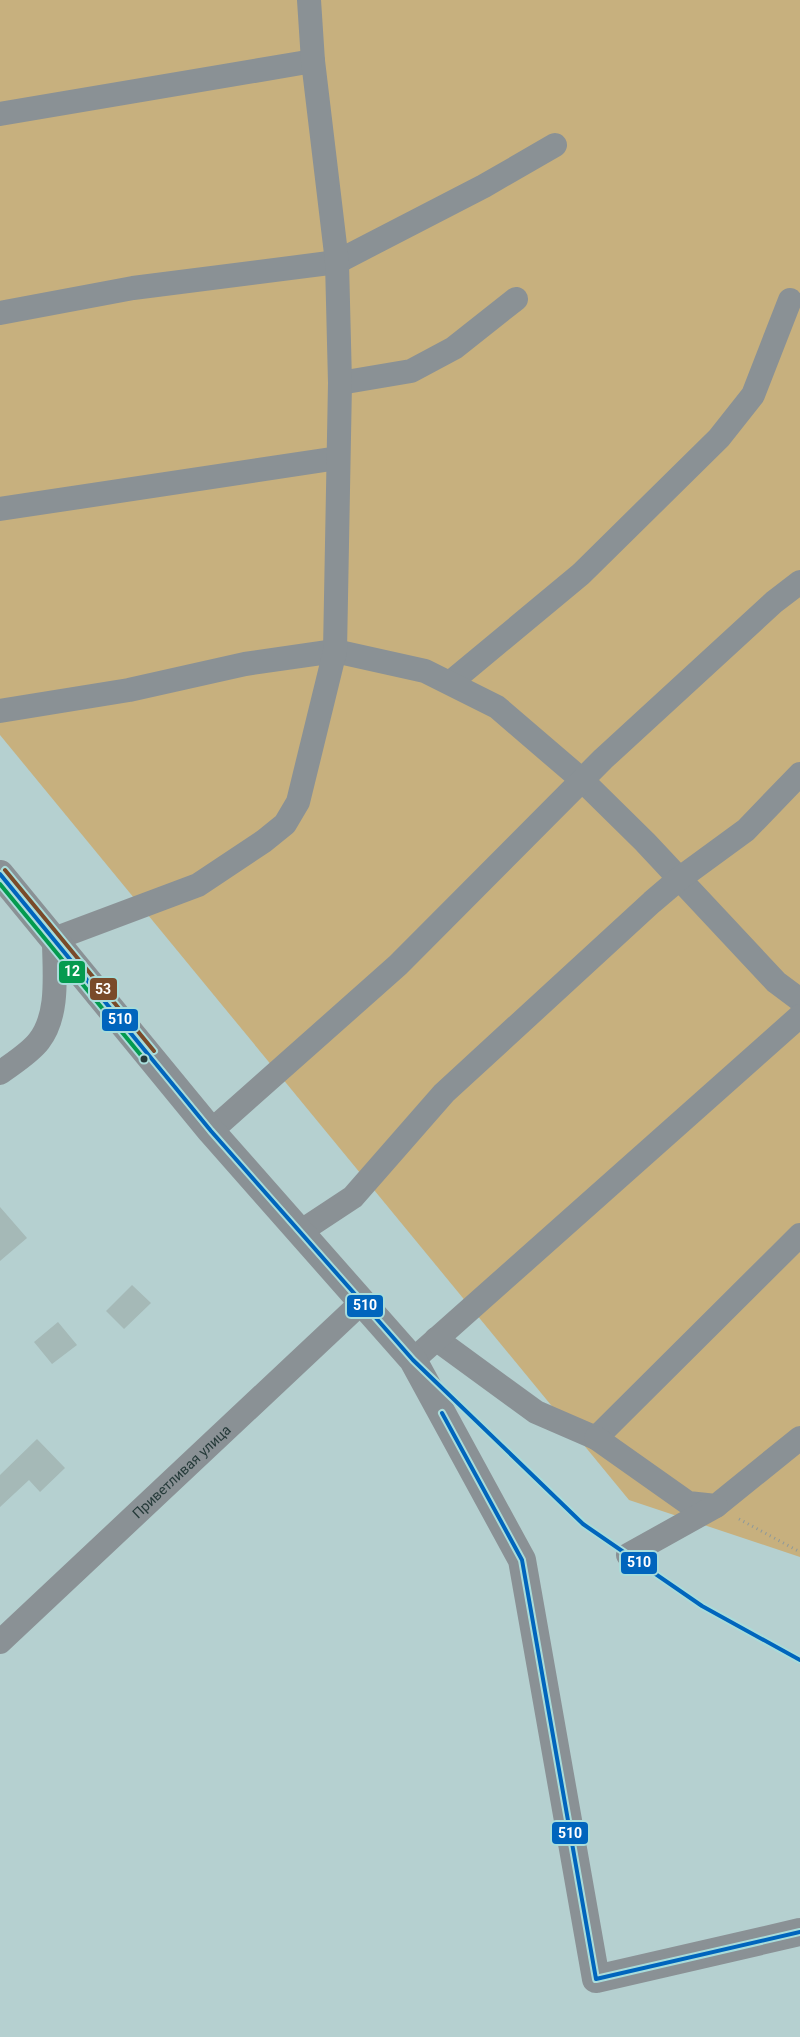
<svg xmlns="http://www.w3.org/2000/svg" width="800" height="2037" viewBox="0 0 800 2037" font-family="Roboto,sans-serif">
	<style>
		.green { fill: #c7b07e }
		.building { fill: #a5b9b7 }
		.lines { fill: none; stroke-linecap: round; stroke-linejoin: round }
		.path { stroke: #8e999a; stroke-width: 3; stroke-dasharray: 1 4; stroke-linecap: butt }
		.minor { stroke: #8a9195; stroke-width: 24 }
		.tertiary { stroke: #8a9195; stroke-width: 28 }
		.bus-1-casing { stroke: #a9dcda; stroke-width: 8 }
		.bus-2-casing { stroke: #a9dcda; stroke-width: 8 }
		.bus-3-casing { stroke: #a9dcda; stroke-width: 8 }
		.bus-1 { stroke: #0065bd; stroke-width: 4 }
		.bus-2 { stroke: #049b4f; stroke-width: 4 }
		.bus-3 { stroke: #7a4b2a; stroke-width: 4 }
		.bus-dot { fill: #263b3a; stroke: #a9dcda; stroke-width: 2 }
		.labels { text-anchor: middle; stroke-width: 5; stroke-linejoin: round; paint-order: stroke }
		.street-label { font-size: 14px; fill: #263b3a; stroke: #a9dcda }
		.line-badge { stroke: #a9dcda; stroke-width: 2 }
		.badge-label { font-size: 14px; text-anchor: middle; font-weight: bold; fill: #fff }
	</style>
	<rect width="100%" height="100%" fill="#b5d0d0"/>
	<path class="green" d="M0,0h800v1557l-171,-57 -629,-765z"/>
	<path class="building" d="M0,1207l27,31 -27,23z
		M132,1285l19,18 -27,26 -18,-18z
		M58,1322l19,23 -25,19 -18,-22z
		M37,1439l28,29 -25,24 -11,-12 -29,27v-32z"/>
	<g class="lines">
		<path class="path" d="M739,1519l61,33"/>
		<g class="minor">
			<path d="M0,114l313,-53"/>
			<path d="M0,313l133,-25 204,-26 147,-76 71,-41"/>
			<path d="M340,383l71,-12 43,-23 62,-49"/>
			<path d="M0,509l338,-51"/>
			<path d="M451,682l130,-108 138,-136 34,-43 37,-95"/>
			<path d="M0,711l129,-21 116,-26 90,-13 90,20 72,36 85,73 63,62 131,140 24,18"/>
			<path d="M0,1073c12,-9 30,-20 39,-32 21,-27 15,-70 15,-102l144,-54 66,-44 21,-17 13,-22 37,-151 5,-268 -3,-121 -24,-201 -4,-61"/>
			<path d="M211,1131l187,-166 205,-206 171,-157 26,-20"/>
			<path d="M300,1232l53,-35 91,-104 208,-191 27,-23 67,-49 54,-56"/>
			<path d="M436,1339l100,73 60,26 204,-203"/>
			<path d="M413,1360l387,-344"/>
			<path d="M596,1438l92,65 28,3 84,-68"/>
			<path d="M628,1555l88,-49"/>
			<path id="s1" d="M0,1642l362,-340"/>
		</g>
		<path class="tertiary" d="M0,874l211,257 202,229 109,200 74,419 204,-47"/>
		<defs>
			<path id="bus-1" d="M0,874l211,257 202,229 170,164 119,82 98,54
				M442,1413l80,147 74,419
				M596,1979l204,-47"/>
			<path id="bus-2" d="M0,884l144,175"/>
			<path id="bus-3" d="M5,870l149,181"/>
		</defs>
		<use href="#bus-1" class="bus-1-casing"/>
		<use href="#bus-2" class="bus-2-casing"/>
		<use href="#bus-3" class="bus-3-casing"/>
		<use href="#bus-1" class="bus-1"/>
		<use href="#bus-2" class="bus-2"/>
		<use href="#bus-3" class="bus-3"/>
	</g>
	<circle class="bus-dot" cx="144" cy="1059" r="4.5"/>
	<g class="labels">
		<g class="street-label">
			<text dy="5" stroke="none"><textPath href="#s1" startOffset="249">Приветливая улица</textPath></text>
		</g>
	</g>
	<g class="line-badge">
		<rect x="58" y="960" width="28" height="24" rx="5" fill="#049b4f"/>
		<rect x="89" y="977" width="29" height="24" rx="5" fill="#7a4b2a"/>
		<rect x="101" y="1008" width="38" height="24" rx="5" fill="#0065bd"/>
		<rect x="346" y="1294" width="38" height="24" rx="5" fill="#0065bd"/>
		<rect x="620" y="1551" width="38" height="24" rx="5" fill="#0065bd"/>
		<rect x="551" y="1821" width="38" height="24" rx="5" fill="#0065bd"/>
	</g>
	<g class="badge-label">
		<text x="72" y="976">12</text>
		<text x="103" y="994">53</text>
		<text x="120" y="1024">510</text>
		<text x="365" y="1310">510</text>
		<text x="639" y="1567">510</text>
		<text x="570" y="1838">510</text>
	</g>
</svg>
